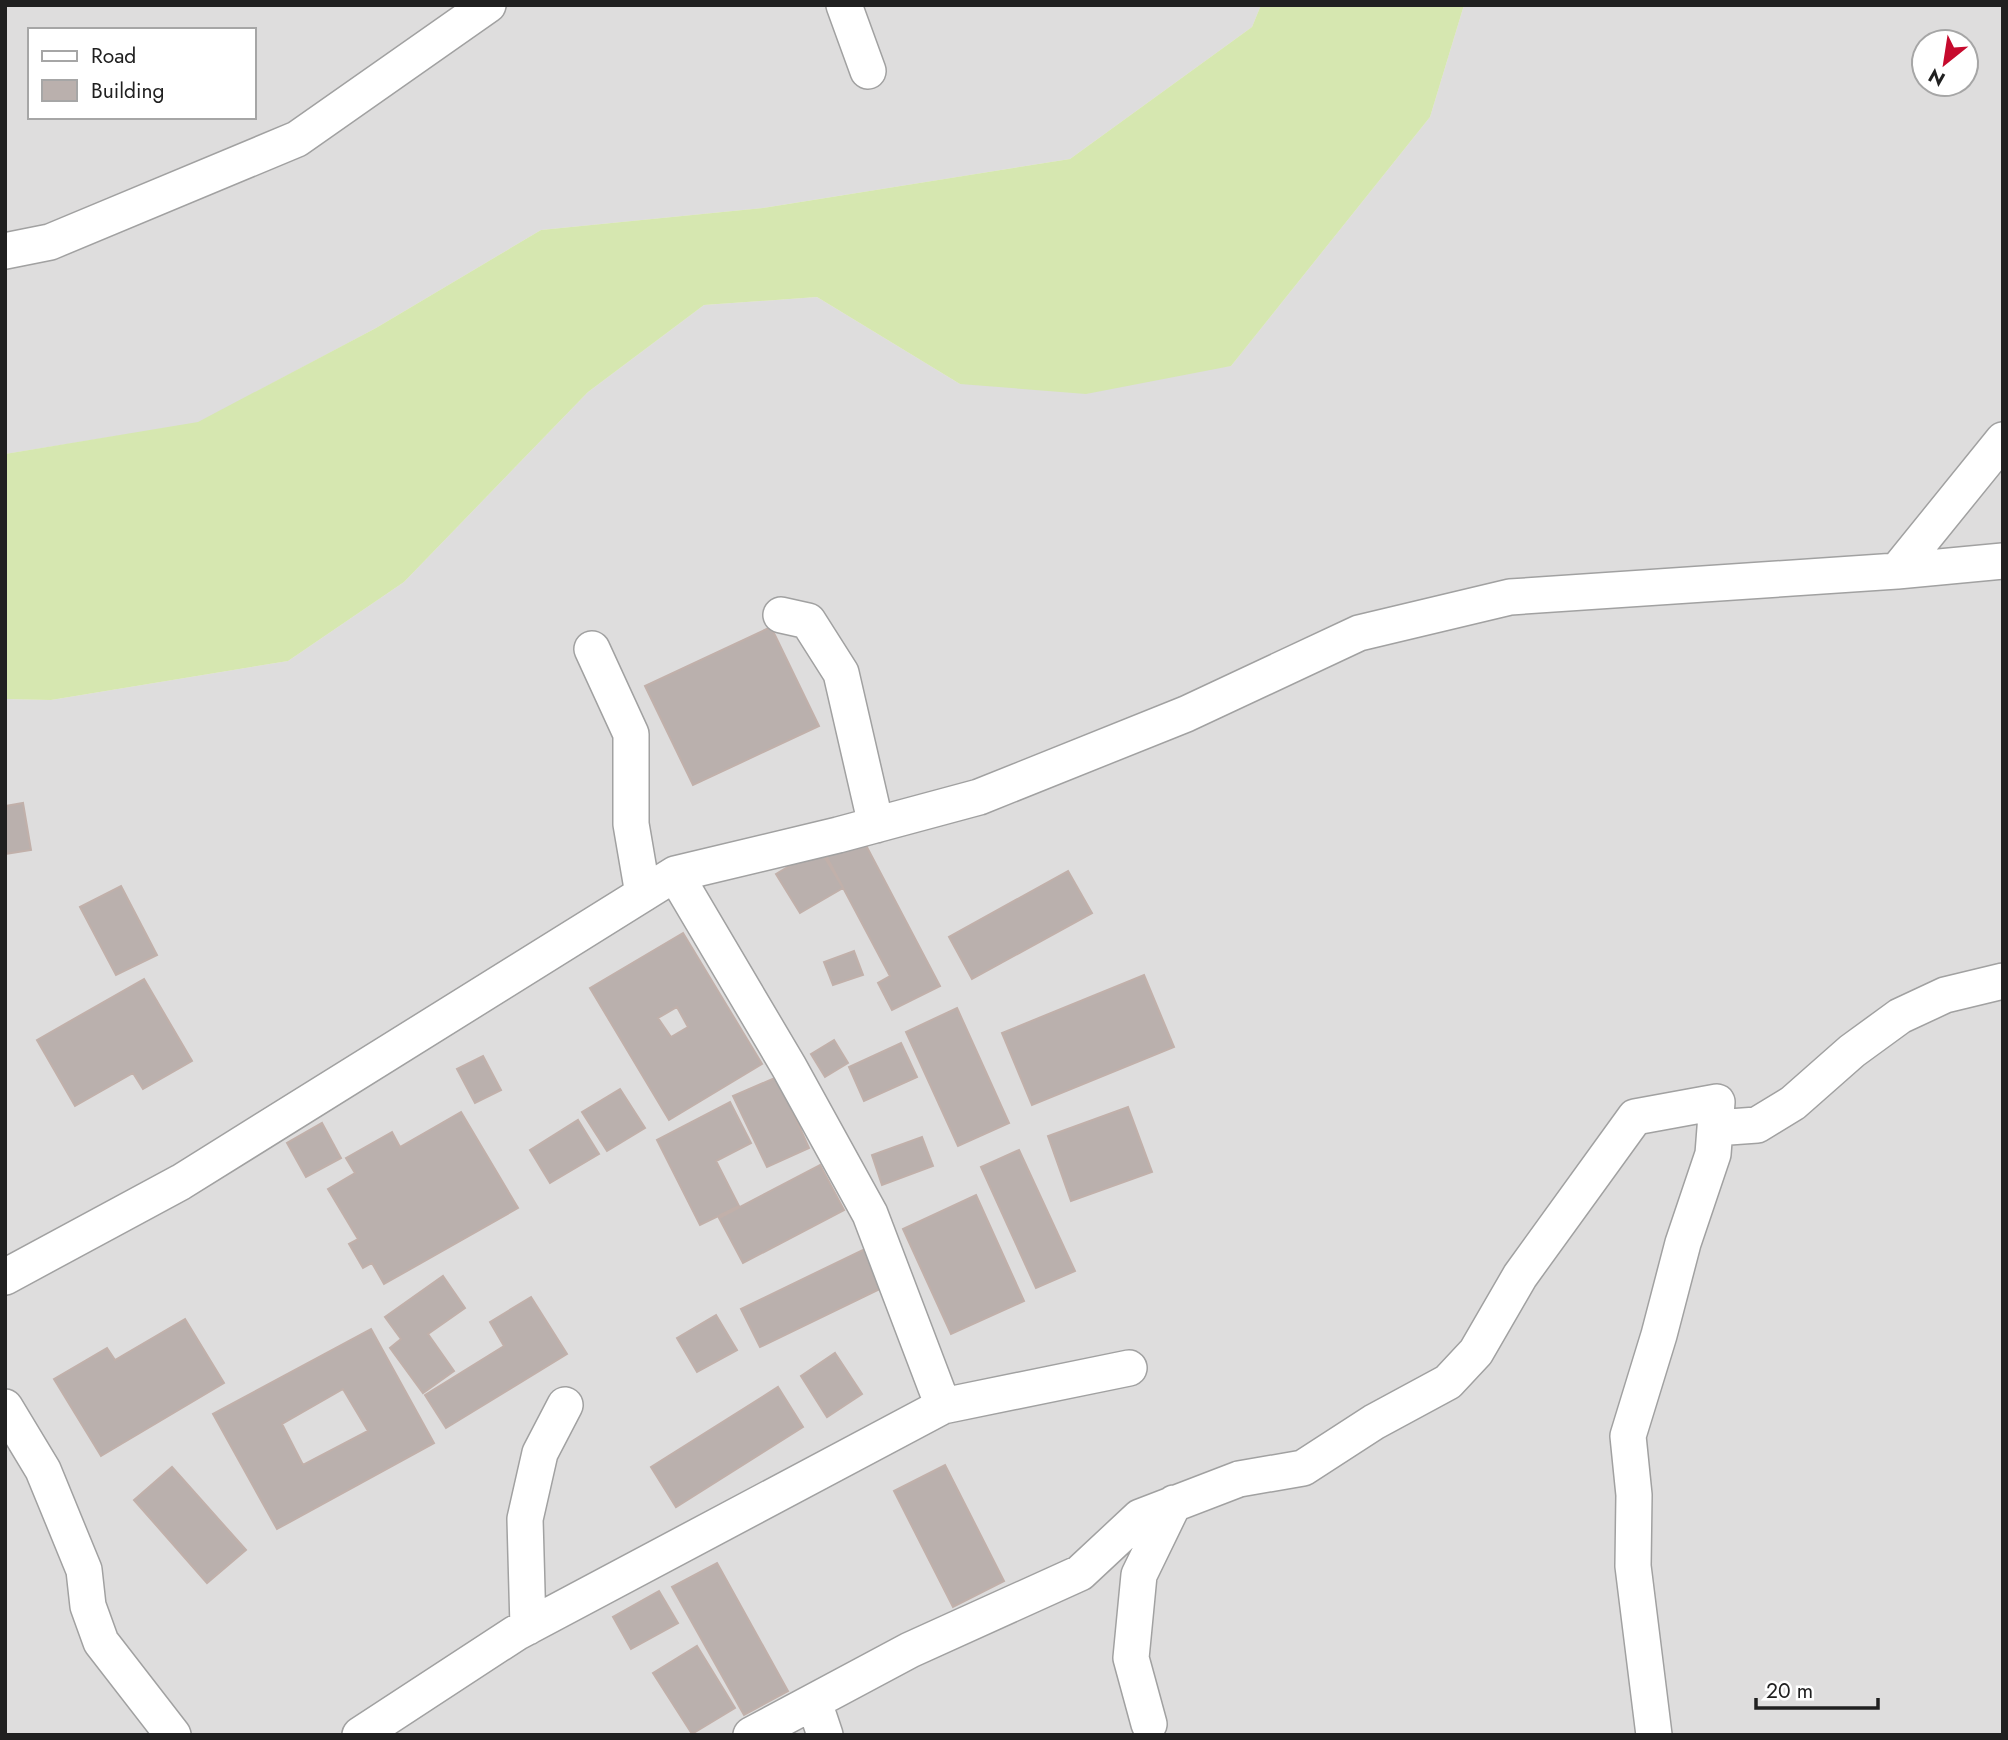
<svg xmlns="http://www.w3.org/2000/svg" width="2008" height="1740" viewBox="0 0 2008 1740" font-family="Jost,sans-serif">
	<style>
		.residential { fill: #dedddd; fill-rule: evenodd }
		.grass { fill: #d6e7b0 }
		.building { fill: #bab0ad; stroke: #c1b0aa; stroke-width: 2; fill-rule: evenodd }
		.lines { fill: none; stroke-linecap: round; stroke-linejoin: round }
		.minor-casing { stroke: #a1a1a1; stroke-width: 38 }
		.minor { stroke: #fff; stroke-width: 35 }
	</style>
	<rect width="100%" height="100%" fill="#f0ece7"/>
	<path class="residential" d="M5,5h1256l-9,22 -182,132 -307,49 -222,22 -165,98 -178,95 -193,31zM30,30h224v87h-224z
		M1464,5h539v1730h-1998v-1036l46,1 237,-39 116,-79 184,-190 116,-87 113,-8 143,87 271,-18 199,-249zM1924,42h42v42h-42z"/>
	<path class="grass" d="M1261,5h203l-34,112 -199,249 -145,28 -126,-10 -143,-87 -113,8 -116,87 -184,190 -116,79 -237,39 -46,-1v-245l193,-32 178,-94 165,-98 222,-22 307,-49 182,-132z"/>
	<path class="building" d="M771,627l48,99 -126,59 -48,-99z
		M23,803l8,47 -26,4v-48z
		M859,832l81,154 -48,24 -14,-27 12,-7 -67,-126z
		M819,848l24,40 -43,25 -24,-39z
		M1068,871l24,42 -120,66 -23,-42z
		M121,886l36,69 -41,20 -36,-68z
		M683,933l79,131 -93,56 -79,-132zM677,1007l11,20 -17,10 -13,-19z
		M854,951l9,24 -30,10 -9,-23z
		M1144,975l30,72 -142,58 -30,-72z
		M144,979l48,82 -49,28 -10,-16 -58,33 -38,-66z
		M957,1008l52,115 -51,23 -52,-114z
		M834,1040l14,23 -23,14 -14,-23z
		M901,1043l16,34 -53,24 -15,-34z
		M483,1056l18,34 -26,13 -18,-34z
		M777,1077l32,71 -42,19 -34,-71z
		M620,1089l25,39 -38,23 -25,-39z
		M730,1102l21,41 -35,18 23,45 -39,19 -43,-85z
		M1128,1107l24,65 -81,29 -23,-65z
		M461,1112l57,96 -134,76 -12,-21 -9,5 -14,-24 9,-5 -30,-50 27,-16 -9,-15 46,-26 8,15z
		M578,1120l21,34 -49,29 -20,-33z
		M322,1123l19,35 -35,19 -19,-34z
		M922,1137l11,29 -51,19 -10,-30z
		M1019,1150l56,121 -39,17 -55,-121z
		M820,1165l24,45 -101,53 -24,-45z
		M976,1195l48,106 -73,33 -48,-105z
		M869,1247l19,38 -128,62 -19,-38z
		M443,1276l22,32 -37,26 26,37 -31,22 -33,-45 11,-9 -16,-22z
		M531,1297l36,57 -121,74 -21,-33 79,-49 -14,-24z
		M716,1315l21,35 -40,22 -20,-34z
		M185,1319l39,64 -123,73 -47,-77 53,-31 8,12z
		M371,1329l63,114 -157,86 -64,-115zM343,1389l25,42 -65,34 -21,-41z
		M835,1353l27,41 -35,23 -26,-41z
		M778,1387l25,40 -127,80 -25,-40z
		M945,1465l59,116 -51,26 -59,-116z
		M172,1467l74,83 -39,33 -73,-83z
		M717,1563l71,128 -44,24 -72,-128z
		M659,1591l19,32 -47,26 -18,-32z
		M697,1646l38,62 -43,26 -39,-61z"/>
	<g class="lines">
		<defs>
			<path id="minor" d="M844,5l24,66
				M5,251l45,-9 247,-103 191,-134
				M1897,571l106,-131
				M781,615l27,6 33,52 35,152
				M592,649l39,85v90l12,70
				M675,874l114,193 81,147 73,192
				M1715,1128l42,-3 36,-22 59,-52 48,-35 45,-21 58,-14
				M5,1277l176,-95 494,-308 163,-39 141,-38 207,-83 173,-81 151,-36 387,-26 106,-10
				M5,1407l38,63 41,100 4,36 13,36 72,93
				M528,1627l-3,-108 15,-66 25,-48
				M814,1702l11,33
				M1149,1724l-18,-66 8,-83 35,-72
				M360,1735l156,-102 427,-227 186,-38
				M751,1735l159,-85 170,-77 60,-56 99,-38 64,-11 71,-46 74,-40 28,-30 44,-76 115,-159 82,-15 -4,52 -30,89 -24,92 -31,101 6,59 -1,71 21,169"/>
		</defs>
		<use href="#minor" class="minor-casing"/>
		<use href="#minor" class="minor"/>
	</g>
	<rect width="2008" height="1740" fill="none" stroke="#202020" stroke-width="14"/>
	<rect x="28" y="28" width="228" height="91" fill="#ffffff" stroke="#a6a6a6" stroke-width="2"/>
	<rect x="42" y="51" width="35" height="10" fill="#ffffff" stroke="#a6a6a6" stroke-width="2"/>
	<text x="91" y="63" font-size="21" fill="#202020">Road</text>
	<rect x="42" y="80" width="35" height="21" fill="#bab0ad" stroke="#a6a6a6" stroke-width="2"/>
	<text x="91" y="98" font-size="21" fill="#202020">Building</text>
	<g transform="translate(1945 63) rotate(210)"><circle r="33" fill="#ffffff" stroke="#a6a6a6" stroke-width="2"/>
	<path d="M0-5L12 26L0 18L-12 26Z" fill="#c60a2d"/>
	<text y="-10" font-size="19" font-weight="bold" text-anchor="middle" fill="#202020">N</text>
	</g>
	<path d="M1756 1698v10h122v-10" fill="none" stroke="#202020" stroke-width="3.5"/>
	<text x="1766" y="1698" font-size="21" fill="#202020" stroke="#ffffff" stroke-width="5" paint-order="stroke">20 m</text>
</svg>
